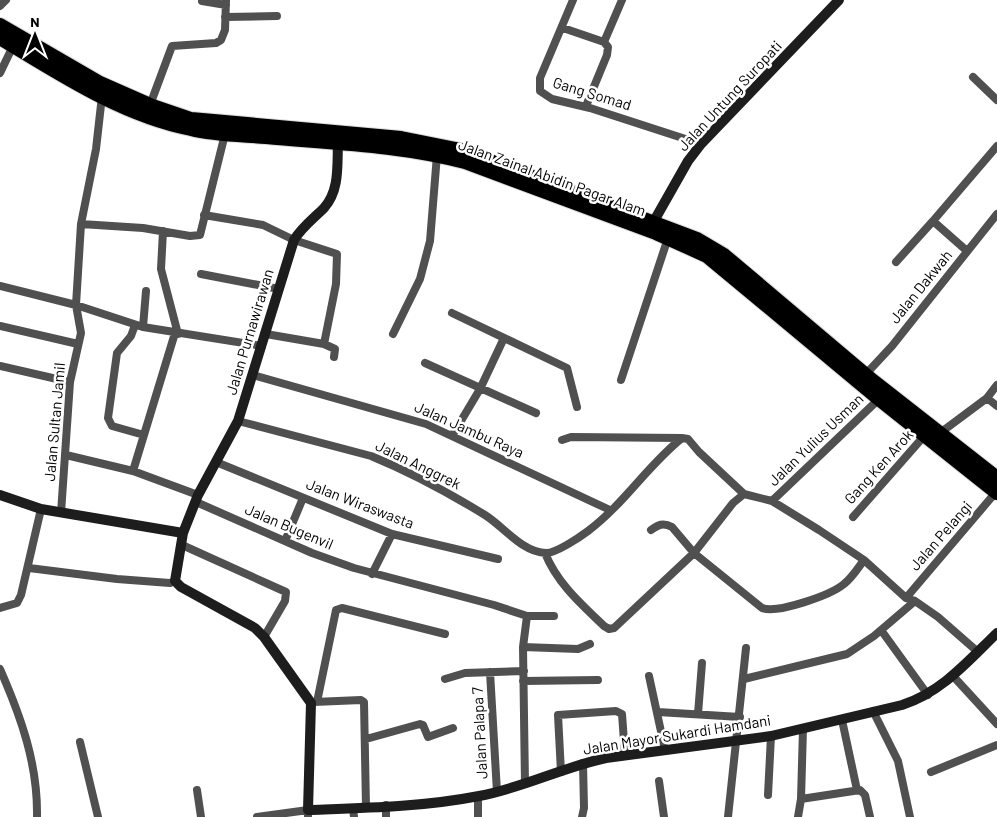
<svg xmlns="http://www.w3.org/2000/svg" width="997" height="817" viewBox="0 0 997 817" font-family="Barlow,sans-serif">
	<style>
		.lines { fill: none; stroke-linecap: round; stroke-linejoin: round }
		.highway-casing { stroke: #dbdbdb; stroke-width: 16 }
		.street { stroke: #505050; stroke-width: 8 }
		.secondary { stroke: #1d1d1d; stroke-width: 10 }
		.highway { stroke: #000; stroke-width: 14 }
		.labels { text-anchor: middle; stroke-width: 5; stroke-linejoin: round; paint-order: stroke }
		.street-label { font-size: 15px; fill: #000; stroke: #fff }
	</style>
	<rect width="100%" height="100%" fill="#fff"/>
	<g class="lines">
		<defs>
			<path id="highway" d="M0,25l100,58 50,22 41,14 210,19 60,12 236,89 27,16 148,125 125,98
				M0,38c60,36 121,77 191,91 24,6 50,6 75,8 67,6 135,8 199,25l191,71 51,23 172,143 118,94"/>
		</defs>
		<use href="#highway" class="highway-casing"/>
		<path class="street" d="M573,0l-33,78v13l12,8 38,9 111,36
			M202,1l24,4
			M0,6l6,-6
			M225,17l52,-1
			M563,28l41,14 4,5 -1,8 -21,51
			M604,42l18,-42
			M0,73l13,-27
			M973,77l24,23
			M150,105l22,-59 44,-3 5,-3 4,-10 1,-30
			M204,215l59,10 31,15 43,14 -1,30 -12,60
			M81,224l62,4 47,8 10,-1 25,-101
			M163,231l-2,38 17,65
			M967,251l-34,-30 64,-75
			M896,262l37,-41
			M201,274l78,15
			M0,286l76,19 67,22 119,19
			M452,313l115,55 10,39
			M135,325l-4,11 -14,17 -9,65 4,8 32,9
			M0,326l78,18
			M143,327l3,-36
			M266,334l58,10 11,5 -1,8
			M393,334l27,-55 10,-38 7,-86
			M425,363l111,50
			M0,366l70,16
			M253,375l173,49 184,86
			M865,375l27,-29 105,-132
			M621,380l47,-142
			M987,398l10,8
			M238,421l133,35c39,16 78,37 114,59 19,12 36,36 60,38 10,1 35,-16 43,-22 36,-27 60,-66 94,-93l6,1 11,13 45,42 28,7 47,29 45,30 42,38 9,3 23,16 40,35
			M940,433l47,-35 10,-13
			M452,436l28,-47 24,-51
			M562,440l9,-3 111,1
			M66,455l67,16 65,24
			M216,462l176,72 106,25
			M133,471l42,-138
			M772,501l107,-102
			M196,502l116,51 42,15 140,37 33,11h27
			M61,513l9,-131 11,-49 -5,-28 5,-81 15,-75 6,-53
			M853,517l72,-82
			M651,530c7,-5 12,-8 21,-3l22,26 68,55c15,6 69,-13 82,-24 8,-6 14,-16 20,-24
			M285,541l18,-43
			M182,545l104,47 -1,9 -21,36
			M545,553c12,30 36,51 59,73l5,3 5,-1 80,-75 39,-50 11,-9
			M29,568l88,11 53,4 5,-2
			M372,574l20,-40
			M906,598l90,-106
			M0,608l17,-5 4,-8 20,-86
			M881,630l47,65
			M523,647l55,2 12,-5
			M0,669c21,48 38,95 37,148
			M490,672l7,120
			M649,676l16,74
			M953,676l44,48
			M445,679l20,-6 59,-2
			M744,679l103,-25 27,-18 41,-35
			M523,681l75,-1
			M314,702l47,-2 3,2 2,105
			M317,702l19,-92 6,-2 103,26
			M873,711l25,50 12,56
			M658,712l82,5
			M698,714l4,-51
			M842,720l15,70
			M366,739l54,-15 3,1 5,12 25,-9
			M80,742l18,75
			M561,772l-3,-57 58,-4 6,3 3,41
			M931,772l66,-27
			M659,781l5,36
			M525,784l-2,-137 4,-31
			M197,790l4,27
			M768,795l3,-59
			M478,796v21
			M801,799l59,-9 5,5 5,22
			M386,805v12
			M353,808l1,9
			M257,817l51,-7v7
			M582,817l2,-9 -1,-45
			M728,817l18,-169
			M798,817l3,-18 2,-70"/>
		<path class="secondary" d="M338,143c-1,22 2,47 -14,65 -11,11 -22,19 -30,32l-56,181 -40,74 -15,38 -8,48 6,6 74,41 9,9 47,66 -3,107c56,-2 115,-3 171,-14 44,-8 84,-29 127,-38l165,-22 131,-31c40,-13 66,-44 95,-72
			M654,221l34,-60 13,-17 138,-144
			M0,495l41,14 142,24"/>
		<use href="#highway" class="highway"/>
	</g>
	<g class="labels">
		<g class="street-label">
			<text transform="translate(592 94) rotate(17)" y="5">Gang Somad</text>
			<text transform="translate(730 96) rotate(-47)" y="5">Jalan Untung Suropati</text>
			<text transform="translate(552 178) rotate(20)" y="5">Jalan Zainal Abidin Pagar Alam</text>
			<text transform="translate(921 287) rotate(-51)" y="5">Jalan Dakwah</text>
			<text transform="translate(250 332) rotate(-73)" y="5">Jalan Purnawirawan</text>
			<text transform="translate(55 422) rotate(-85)" y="5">Jalan Sultan Jamil</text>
			<text transform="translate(469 430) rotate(24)" y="5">Jalan Jambu Raya</text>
			<text transform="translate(816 440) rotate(-44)" y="5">Jalan Yulius Usman</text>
			<text transform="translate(418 465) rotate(26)" y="5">Jalan Anggrek</text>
			<text transform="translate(879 467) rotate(-48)" y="5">Gang Ken Arok</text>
			<text transform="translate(360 504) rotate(21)" y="5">Jalan Wiraswasta</text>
			<text transform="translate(289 527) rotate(23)" y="5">Jalan Bugenvil</text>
			<text transform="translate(941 536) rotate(-49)" y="5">Jalan Pelangi</text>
			<text transform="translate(480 733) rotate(-93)" y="5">Jalan Palapa 7</text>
			<text transform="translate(677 735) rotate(-9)" y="5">Jalan Mayor Sukardi Hamdani</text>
		</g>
	</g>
	<g transform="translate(35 35)" stroke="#ffffff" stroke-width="4" paint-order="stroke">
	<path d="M0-4L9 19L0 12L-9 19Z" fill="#000000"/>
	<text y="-8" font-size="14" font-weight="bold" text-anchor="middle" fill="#000000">N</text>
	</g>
</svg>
